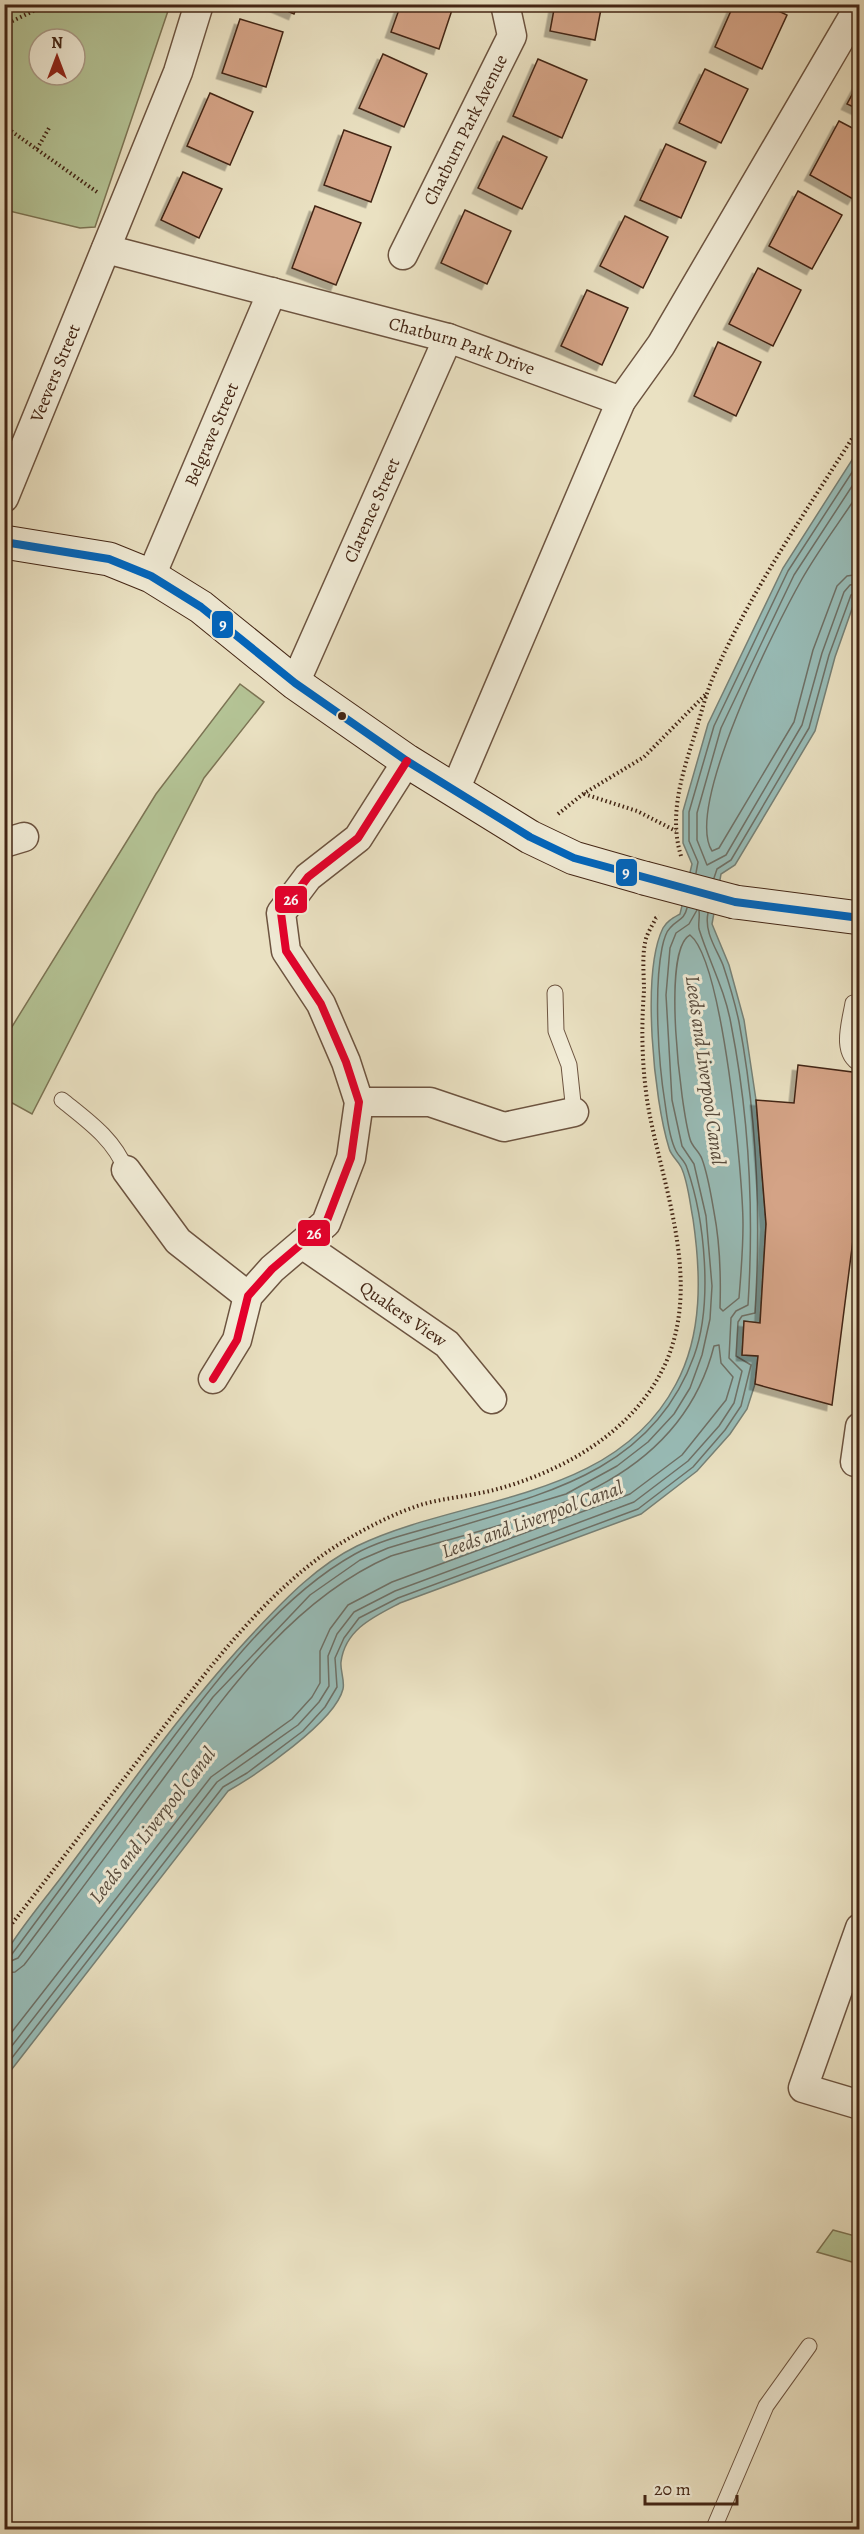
<svg xmlns="http://www.w3.org/2000/svg" width="864" height="2534" viewBox="0 0 864 2534" font-family="Alegreya,serif">
	<style>
		.green { fill: #b4c395; stroke: #7c7454; stroke-width: 1.5; fill-rule: evenodd }
		.water { fill: #98bcb7; stroke: #768076; stroke-width: 1.5 }
		.lines { fill: none; stroke-linecap: round; stroke-linejoin: round }
		.shore { stroke: #6e7066; stroke-width: 1.5 }
		.building { fill: #d4a386; stroke: #432514; stroke-width: 1.5; filter: url(#shadow) }
		.lane-casing { stroke: #6d5440; stroke-width: 17 }
		.street-casing { stroke: #6d5440; stroke-width: 31 }
		.secondary-casing { stroke: #432514; stroke-width: 35 }
		.path { stroke: #432514; stroke-width: 4; stroke-dasharray: 1.5 3; stroke-linecap: butt }
		.lane { stroke: #f1ecd7; stroke-width: 15 }
		.street { stroke: #f1ecd7; stroke-width: 28 }
		.secondary { stroke: #f1ecd7; stroke-width: 33 }
		.secondary-bridge-casing { stroke: #432514; stroke-width: 35; stroke-linecap: butt }
		.secondary-bridge { stroke: #f1ecd7; stroke-width: 33 }
		.bus-1-casing { stroke: #f1ecd7; stroke-width: 12 }
		.bus-2-casing { stroke: #f1ecd7; stroke-width: 12 }
		.bus-1 { stroke: #0065bd; stroke-width: 8 }
		.bus-2 { stroke: #e4002b; stroke-width: 8 }
		.bus-dot { fill: #432514; stroke: #f1ecd7; stroke-width: 2 }
		.labels { text-anchor: middle; stroke-width: 6; stroke-linejoin: round; paint-order: stroke }
		.street-label { font-size: 18px; fill: #432514; stroke: #f1ecd7 }
		.water-label { font-size: 20px; font-style: italic; fill: #584b3d; stroke: #f1ecd7 }
		.line-badge { stroke: #f1ecd7; stroke-width: 2 }
		.badge-label { font-size: 16px; text-anchor: middle; font-weight: bold; fill: #fff }
	</style>
	<defs>
		<filter id="shadow"><feDropShadow dx="-5.5" dy="5.5" stdDeviation="0" flood-color="#0004"/></filter>
	</defs>
	<rect width="100%" height="100%" fill="#eae1c2"/>
	<filter id="stains"><feTurbulence type="fractalNoise" baseFrequency=".00333" numOctaves="4"/><feColorMatrix values="0 0 0 0 .2 0 0 0 0 .09 0 0 0 0 .02 0 0 0 .5 -.17"/></filter>
	<radialGradient id="worn" r=".72"><stop offset=".6" stop-color="#630" stop-opacity="0"/><stop offset="1" stop-color="#630" stop-opacity=".3"/></radialGradient>
	<path class="green" d="M5,4l165,1 -75,222 -15,1 -75,-18zM39,39h36v36h-36z
		M240,684l24,18 -60,76 -172,336 -27,-15v-61l151,-244z
		M833,2230l26,7v27l-42,-12z"/>
	<path class="water" d="M859,449v140l-24,68 -20,74 -80,134 -14,9 -9,50 17,41 15,55 12,80 10,124 -6,99 -16,-2 -2,34 16,1 -3,28 -8,25 -17,25 -33,37 -56,43 -241,89c-25,13 -55,26 -59,59 -1,8 4,19 2,27 -8,33 -87,86 -115,102l-223,287c0,-30 0,-61 0,-92 0,-9 -3,-22 0,-30 3,-13 47,-66 58,-81 63,-84 122,-170 194,-246 29,-31 61,-64 100,-83 106,-51 257,-44 319,-162 27,-50 25,-110 17,-165 -3,-15 -5,-38 -12,-52 -4,-8 -10,-11 -12,-19 -15,-48 -28,-175 -6,-220 4,-7 10,-10 17,-14l12,-50 -9,-21v-32l25,-87 75,-156z"/>
	<g class="lines">
		<path class="shore" d="M860,474l-66,101 -73,153 -24,85v27l10,25 19,-10 76,-130 20,-72 22,-61 6,-7 10,-2
			M860,491c-19,29 -41,58 -58,88 -26,46 -118,228 -90,272l7,-3 75,-126 19,-72 24,-64 10,-10 13,-2
			M696,873l2,-11 -9,-21v-29l25,-86 74,-155 72,-111
			M714,878l3,-9 14,-9 78,-132 20,-73 22,-60 9,-5
			M690,935c33,26 53,242 53,290 0,24 -2,49 -4,73l-16,13 -3,-3c1,-32 0,-65 -6,-96 -3,-17 -6,-37 -12,-53 -3,-8 -10,-12 -12,-20 -9,-31 -29,-189 0,-204z
			M4,1957l8,-3c45,-61 90,-121 135,-182 57,-75 125,-172 208,-218 25,-14 53,-20 80,-28 106,-31 217,-53 259,-170 19,-52 11,-136 -7,-188 -2,-7 -8,-11 -11,-17 -7,-13 -9,-34 -11,-48 -7,-43 -11,-114 -3,-155 1,-5 4,-16 8,-20 7,-9 14,-7 17,-20
			M4,1964l14,-6 195,-261 97,-102 50,-35 28,-12 178,-54 51,-28 31,-24 26,-28 16,-26 12,-33 8,-36 2,-33 -6,-70 -12,-52 -12,-18 -10,-46 -6,-105 4,-47 6,-15 13,-9 8,-14
			M4,1973l11,-1 9,-7c47,-61 93,-124 139,-186 62,-84 129,-180 228,-223 126,-37 286,-62 323,-210l5,-1 2,18 12,14 -7,23 -44,55 -52,39 -238,88 -44,23 -18,24 -10,22v32l-8,14 -20,22 -81,58 -207,265
			M4,2056l213,-274 81,-57 21,-23 10,-16 -1,-30 9,-22 17,-22 41,-21 239,-89 54,-41 31,-35 15,-23 8,-32 -13,-13 2,-40 5,-7 12,-6c6,-93 1,-189 -17,-281 -6,-34 -22,-63 -32,-95 -1,-6 1,-12 0,-18
			M4,2068l219,-281 24,-14 56,-42 22,-24 12,-20 -2,-29 9,-20 15,-20 39,-20 240,-89 55,-42 32,-37 16,-24 10,-41 -15,-9 2,-34 4,-6 13,-3c6,-96 2,-195 -16,-291 -4,-19 -10,-39 -16,-57 -7,-17 -19,-33 -15,-52"/>
	</g>
	<path class="building" d="M271,4h27l-4,10z
		M401,4h53l-15,45 -48,-17z
		M555,4h47l-7,36 -45,-9z
		M734,4h30l23,11 -25,54 -47,-22z
		M240,19l43,13 -17,55 -44,-14z
		M383,54l44,20 -23,53 -45,-19z
		M538,59l49,21 -25,58 -49,-22z
		M705,69l43,20 -27,54 -42,-20z
		M860,80v30l-13,-6z
		M210,93l43,19 -23,53 -43,-19z
		M839,121l21,11v56l-7,11 -43,-24z
		M344,130l47,17 -20,55 -47,-17z
		M503,136l44,21 -25,52 -44,-21z
		M666,144l40,18 -25,56 -41,-18z
		M183,172l39,17 -23,49 -38,-18z
		M798,191l44,24 -30,54 -43,-23z
		M315,206l46,17 -25,62 -44,-17z
		M465,210l46,21 -24,53 -46,-21z
		M625,216l43,21 -25,51 -43,-22z
		M758,268l43,22 -28,56 -44,-22z
		M587,290l41,18 -26,57 -41,-19z
		M718,342l43,20 -25,54 -42,-20z
		M798,1065l62,8v112l-28,220 -77,-21 3,-28 -16,-1 2,-34 16,2 6,-99 -10,-124 38,3z"/>
	<g class="lines">
		<defs>
			<path id="lane" d="M555,993l1,38 13,34 5,47
				M853,1003c-3,19 -14,50 7,61
				M62,1100c26,21 52,39 64,70
				M713,2530l53,-124 43,-60"/>
			<g id="street">
				<path id="s1" d="M106,249l342,89 173,63"/>
				<path id="s2" d="M403,255l109,-219 -7,-32"/>
				<path id="s3" d="M4,498l174,-426 21,-68"/>
				<path id="s4" d="M151,576l121,-284"/>
				<path id="s5" d="M295,683l153,-345"/>
				<path d="M455,790l166,-389 40,-56 199,-340"/>
				<path d="M4,843l20,-6"/>
				<path d="M359,1102h71l74,25 70,-15"/>
				<path d="M126,1170l52,71 70,55"/>
				<path id="s6" d="M302,1244l145,100 45,55"/>
				<path d="M213,1379l24,-39 11,-44 24,-27 54,-46 25,-65 8,-56 -13,-40 -25,-58 -35,-53 -5,-38 27,-36 50,-39 49,-77"/>
				<path d="M855,1462l5,-35"/>
				<path d="M860,1928l-57,160 57,17"/>
			</g>
			<path id="secondary" d="M4,542l105,17 42,17 50,31 94,76 112,78 123,76 44,21 70,20
				M735,902l125,16"/>
		</defs>
		<use href="#lane" class="lane-casing"/>
		<use href="#street" class="street-casing"/>
		<use href="#secondary" class="secondary-casing"/>
		<path class="path" d="M4,25l44,-21
			M4,126l93,66
			M37,149l12,-21
			M584,794l53,17 39,20
			M558,814l25,-20 61,-37 63,-64
			M681,856c-12,-39 0,-78 12,-116 7,-21 12,-45 21,-65 39,-88 95,-168 146,-249
			M4,1934c49,-63 97,-126 146,-189 52,-68 117,-157 191,-202 25,-15 52,-29 79,-38 24,-7 50,-9 74,-15 71,-19 143,-60 173,-130 34,-82 -4,-172 -19,-254 -6,-38 -7,-77 -4,-115 0,-15 -2,-33 1,-48 1,-8 7,-17 11,-25l3,-2"/>
		<use href="#lane" class="lane"/>
		<use href="#street" class="street"/>
		<use href="#secondary" class="secondary"/>
		<defs>
			<path id="secondary-bridge" d="M644,878l91,24"/>
		</defs>
		<use href="#secondary-bridge" class="secondary-bridge-casing"/>
		<use href="#secondary-bridge" class="secondary-bridge"/>
		<defs>
			<path id="bus-1" d="M4,542l105,17 42,17 50,31 94,76 112,78 123,76 44,21 161,44 125,16"/>
			<path id="bus-2" d="M213,1379l24,-39 11,-44 24,-27 54,-46 25,-65 8,-56 -13,-40 -25,-58 -35,-53 -5,-38 27,-36 50,-39 49,-77"/>
		</defs>
		<use href="#bus-1" class="bus-1-casing"/>
		<use href="#bus-2" class="bus-2-casing"/>
		<use href="#bus-1" class="bus-1"/>
		<use href="#bus-2" class="bus-2"/>
	</g>
	<circle class="bus-dot" cx="342" cy="716" r="5"/>
	<g class="labels">
		<g class="street-label">
			<text dy="6" stroke="none"><textPath href="#s2" startOffset="140">Chatburn Park Avenue</textPath></text>
			<text dy="6" stroke="none"><textPath href="#s1" startOffset="369">Chatburn Park Drive</textPath></text>
			<text dy="6" stroke="none"><textPath href="#s3" startOffset="135">Veevers Street</textPath></text>
			<text dy="6" stroke="none"><textPath href="#s4" startOffset="154">Belgrave Street</textPath></text>
			<text dy="6" stroke="none"><textPath href="#s5" startOffset="189">Clarence Street</textPath></text>
			<text dy="6" stroke="none"><textPath href="#s6" startOffset="123">Quakers View</textPath></text>
		</g>
		<g class="water-label">
			<text transform="translate(706 1070) rotate(82)" y="7">Leeds and Liverpool Canal</text>
			<text transform="translate(532 1519) rotate(-20)" y="7">Leeds and Liverpool Canal</text>
			<text transform="translate(152 1825) rotate(-52)" y="7">Leeds and Liverpool Canal</text>
		</g>
	</g>
	<g class="line-badge">
		<rect x="211" y="610" width="23" height="29" rx="6" fill="#0065bd"/>
		<rect x="615" y="858" width="23" height="29" rx="6" fill="#0065bd"/>
		<rect x="274" y="885" width="34" height="29" rx="6" fill="#e4002b"/>
		<rect x="297" y="1219" width="34" height="28" rx="6" fill="#e4002b"/>
	</g>
	<g class="badge-label">
		<text x="223" y="630">9</text>
		<text x="626" y="878">9</text>
		<text x="291" y="905">26</text>
		<text x="314" y="1239">26</text>
	</g>
	<rect width="864" height="2534" fill="none" stroke="#eae1c2" stroke-width="24"/>
	<rect x="6" y="6" width="852" height="2522" fill="none" stroke="#432514" stroke-width="3"/>
	<rect x="12" y="12" width="840" height="2510" fill="none" stroke="#432514" stroke-width="1.5"/>
	<g transform="translate(57 57)"><circle r="28" fill="#f1ecd7" stroke="#ab9c89" stroke-width="1.5"/>
	<path d="M0-4.5L10 22L0 15L-10 22Z" fill="#8f2418"/>
	<text y="-9" font-size="16" font-weight="bold" text-anchor="middle" fill="#432514">N</text>
	</g>
	<path d="M645 2495v9h92v-9" fill="none" stroke="#432514" stroke-width="3"/>
	<text x="654" y="2495" font-size="18" fill="#432514" stroke="#f1ecd7" stroke-width="4.5" paint-order="stroke">20 m</text>
	<rect width="100%" height="100%" filter="url(#stains)"/>
	<rect width="100%" height="100%" fill="url(#worn)"/>
</svg>
